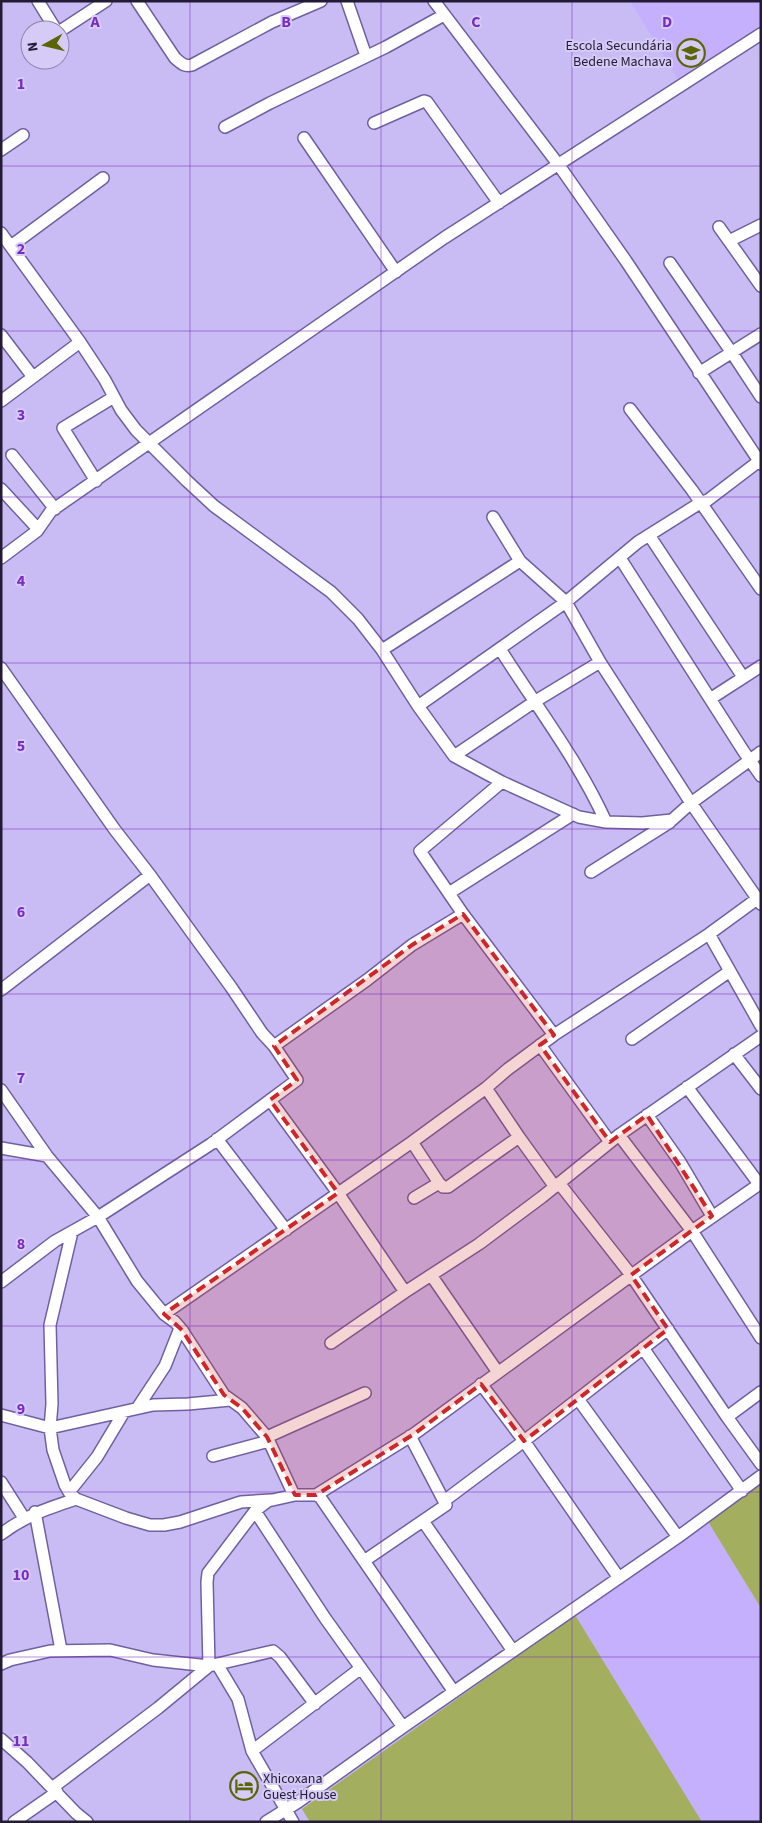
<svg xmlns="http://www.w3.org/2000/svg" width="762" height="1823" viewBox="0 0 762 1823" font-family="'Source Sans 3',sans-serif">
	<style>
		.built { fill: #c4b0fd }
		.green { fill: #a3af5e }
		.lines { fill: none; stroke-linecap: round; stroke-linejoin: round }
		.minor-casing { stroke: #7160a0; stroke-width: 14 }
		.minor { stroke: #fff; stroke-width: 11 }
		.marked { fill: #cd2729; fill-opacity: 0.2; stroke: #cd2729; stroke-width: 4; stroke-dasharray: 10 6; stroke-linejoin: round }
		.grid { fill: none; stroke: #7b2cbf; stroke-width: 1; stroke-opacity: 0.55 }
		.labels { text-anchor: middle; stroke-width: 4; stroke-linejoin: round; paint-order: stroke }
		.poi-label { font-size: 14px; fill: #231b36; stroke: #d5cbf6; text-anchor: end }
		.grid-label { font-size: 16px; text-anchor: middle; font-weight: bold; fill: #7b2cbf; stroke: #d5cbf6; stroke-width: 4; stroke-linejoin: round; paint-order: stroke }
	</style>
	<rect width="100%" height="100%" fill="#c9bcf4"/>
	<path class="built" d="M630,1h131v26l-83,52z
		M707,1520l54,88v214h-451l-8,-13z"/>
	<path class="green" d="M761,1482v126l-54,-88z
		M575,1615l127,207h-392l-8,-13z"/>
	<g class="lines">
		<defs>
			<path id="minor" d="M38,1l18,29
				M137,1l38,57c6,5 9,9 17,7l80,-43 49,-21
				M347,1l19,55
				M434,1l124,163 68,97 135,203
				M60,31l46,-30
				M374,123l50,-22 3,1 72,101
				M225,127l45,-24 116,-56 58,-32
				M304,138l92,134
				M1,150l22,-15
				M719,227l42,59
				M1,233l79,109 25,38 16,30 15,20 51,51 27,25 117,86 27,27 24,31 36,56 36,50 48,26 77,35 27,5 36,1 30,-3 19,-17 70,-51
				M729,241l32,-16
				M11,246l92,-68
				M670,263l62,90 29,44
				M1,335l32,42
				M699,373l62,-39
				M1,401l79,-59
				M630,409l62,81 69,99
				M12,455l43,54
				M96,481l-33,-53 51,-31
				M1,489l37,40
				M493,517l27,44 46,41 34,60 91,141 70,101
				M649,535l94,142
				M1,558l36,-27 14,-20 393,-273 317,-204
				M620,558l124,194 17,24
				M500,649c36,57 78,111 106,173
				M382,650l138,-89
				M1,668l114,162 35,45 81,112 31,46 12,13 23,34 -86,64 -113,73 -43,24 -54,41
				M710,699l51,-33
				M418,706l148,-104 72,-60 62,-39 8,-3 51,-39
				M454,756l80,-54 66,-40
				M502,782l-82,69 43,63 91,121
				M591,872l79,-50
				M449,893l124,-79
				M709,934l52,92
				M1,990l149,-115
				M632,1039l98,-68
				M540,1045l70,97
				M274,1046l93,-66 45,-35 51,-31
				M734,1054l27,35
				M687,1087l72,97
				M486,1088l33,49 36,50
				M1,1090l46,66 51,61 39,64 27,33 11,8 7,8 42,65 18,13 25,29 26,56 2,2h21l4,2 134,195
				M270,1100l68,93 67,99
				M647,1115l33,47 32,54
				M619,1135l73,96 69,107
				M217,1139l69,91
				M412,1142l27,41 4,4h5l71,-50
				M1,1148l46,8
				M559,1183l72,92 96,142 34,47
				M414,1198l25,-15
				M72,1232l-22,93 2,79 -2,24 3,22 12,35 4,7 7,7 50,19 24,7h14l16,-3 61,-20 30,-2
				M431,1275l66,96
				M164,1314l248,-172 74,-54 22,-19 46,-34 155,-101 48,-35
				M331,1343l74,-51 74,-48 63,-47 77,-62 142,-99
				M643,1348l99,143
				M481,1384l43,57 95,137
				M578,1399l100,138
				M138,1407l27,-41 15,-38
				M1,1415l49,13 103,-23 35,-1 42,-4
				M727,1417l34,-25
				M267,1437l98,-44
				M213,1456l56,-15
				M1,1482l23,36
				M69,1492l28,-35 27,-45
				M316,1495l98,-61 278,-203 69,-48
				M444,1501l80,-60 144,-112
				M255,1511l70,107 78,109
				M35,1512l26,138
				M423,1521l90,130
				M1,1534c26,-19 45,-25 75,-35
				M364,1561l82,-56 -36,-69
				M1,1664l9,-4 40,-9 60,-1 43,10 56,6 64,-15 7,6 35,47
				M217,1664l21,35 14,52 41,71
				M1,1739l26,23 49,51 11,9
				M252,1751l109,-83
				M52,1788l106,-80 51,-42 -2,-84 1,-9 47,-62 13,-10 27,-6
				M14,1822l43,-30
				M266,1822l32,-20 105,-75 275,-190 83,-61"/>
		</defs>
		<use href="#minor" class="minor-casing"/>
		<use href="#minor" class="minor"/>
	</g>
	<path class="marked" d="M463,914l91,121 -14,10 70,97 37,-27 65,101 -81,59 37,54 -144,112 -43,-57 -67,50 -98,61h-21l-28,-58 -25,-29 -18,-13 -42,-65 -18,-16 174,-121 -68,-93 27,-20 -23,-34 138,-101z"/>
	<path class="grid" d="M190,1v1821M381,1v1821M572,1v1821M1,166h760M1,331h760M1,497h760M1,663h760M1,829h760M1,994h760M1,1160h760M1,1326h760M1,1492h760M1,1657h760"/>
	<defs>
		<symbol id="school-ring" viewBox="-11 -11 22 22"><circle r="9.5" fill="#d5cbf6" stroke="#5c6504" stroke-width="1.5"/><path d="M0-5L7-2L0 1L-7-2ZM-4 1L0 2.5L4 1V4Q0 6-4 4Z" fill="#5c6504"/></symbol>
		<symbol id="hotel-ring" viewBox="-11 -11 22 22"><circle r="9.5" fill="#d5cbf6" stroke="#5c6504" stroke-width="1.5"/><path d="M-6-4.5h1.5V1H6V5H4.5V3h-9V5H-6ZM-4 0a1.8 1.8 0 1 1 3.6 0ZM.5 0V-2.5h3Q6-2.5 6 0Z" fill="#5c6504"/></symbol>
	</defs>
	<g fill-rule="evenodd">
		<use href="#school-ring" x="675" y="37" width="32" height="32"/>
		<use href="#hotel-ring" x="228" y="1770" width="32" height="32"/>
	</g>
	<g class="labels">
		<g class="poi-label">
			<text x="672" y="50">Escola Secundária<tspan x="672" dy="16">Bedene Machava</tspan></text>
			<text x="263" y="1783" text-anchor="start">Xhicoxana<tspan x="263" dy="16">Guest House</tspan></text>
		</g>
	</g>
	<g class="grid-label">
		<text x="95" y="27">A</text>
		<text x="286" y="27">B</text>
		<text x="476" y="27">C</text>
		<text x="667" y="27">D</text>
		<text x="21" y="89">1</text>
		<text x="21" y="254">2</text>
		<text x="21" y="420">3</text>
		<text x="21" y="586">4</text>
		<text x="21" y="751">5</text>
		<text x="21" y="917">6</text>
		<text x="21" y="1083">7</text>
		<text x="21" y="1249">8</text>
		<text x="21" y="1414">9</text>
		<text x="21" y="1580">10</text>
		<text x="21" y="1746">11</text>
	</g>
	<rect width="762" height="1823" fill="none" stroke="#231b36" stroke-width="5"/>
	<g transform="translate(45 45) rotate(262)"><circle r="24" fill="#d5cbf6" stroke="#8e85a9"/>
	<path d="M0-4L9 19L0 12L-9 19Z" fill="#5c6504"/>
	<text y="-8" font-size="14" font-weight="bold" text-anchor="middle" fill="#231b36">N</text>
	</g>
</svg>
